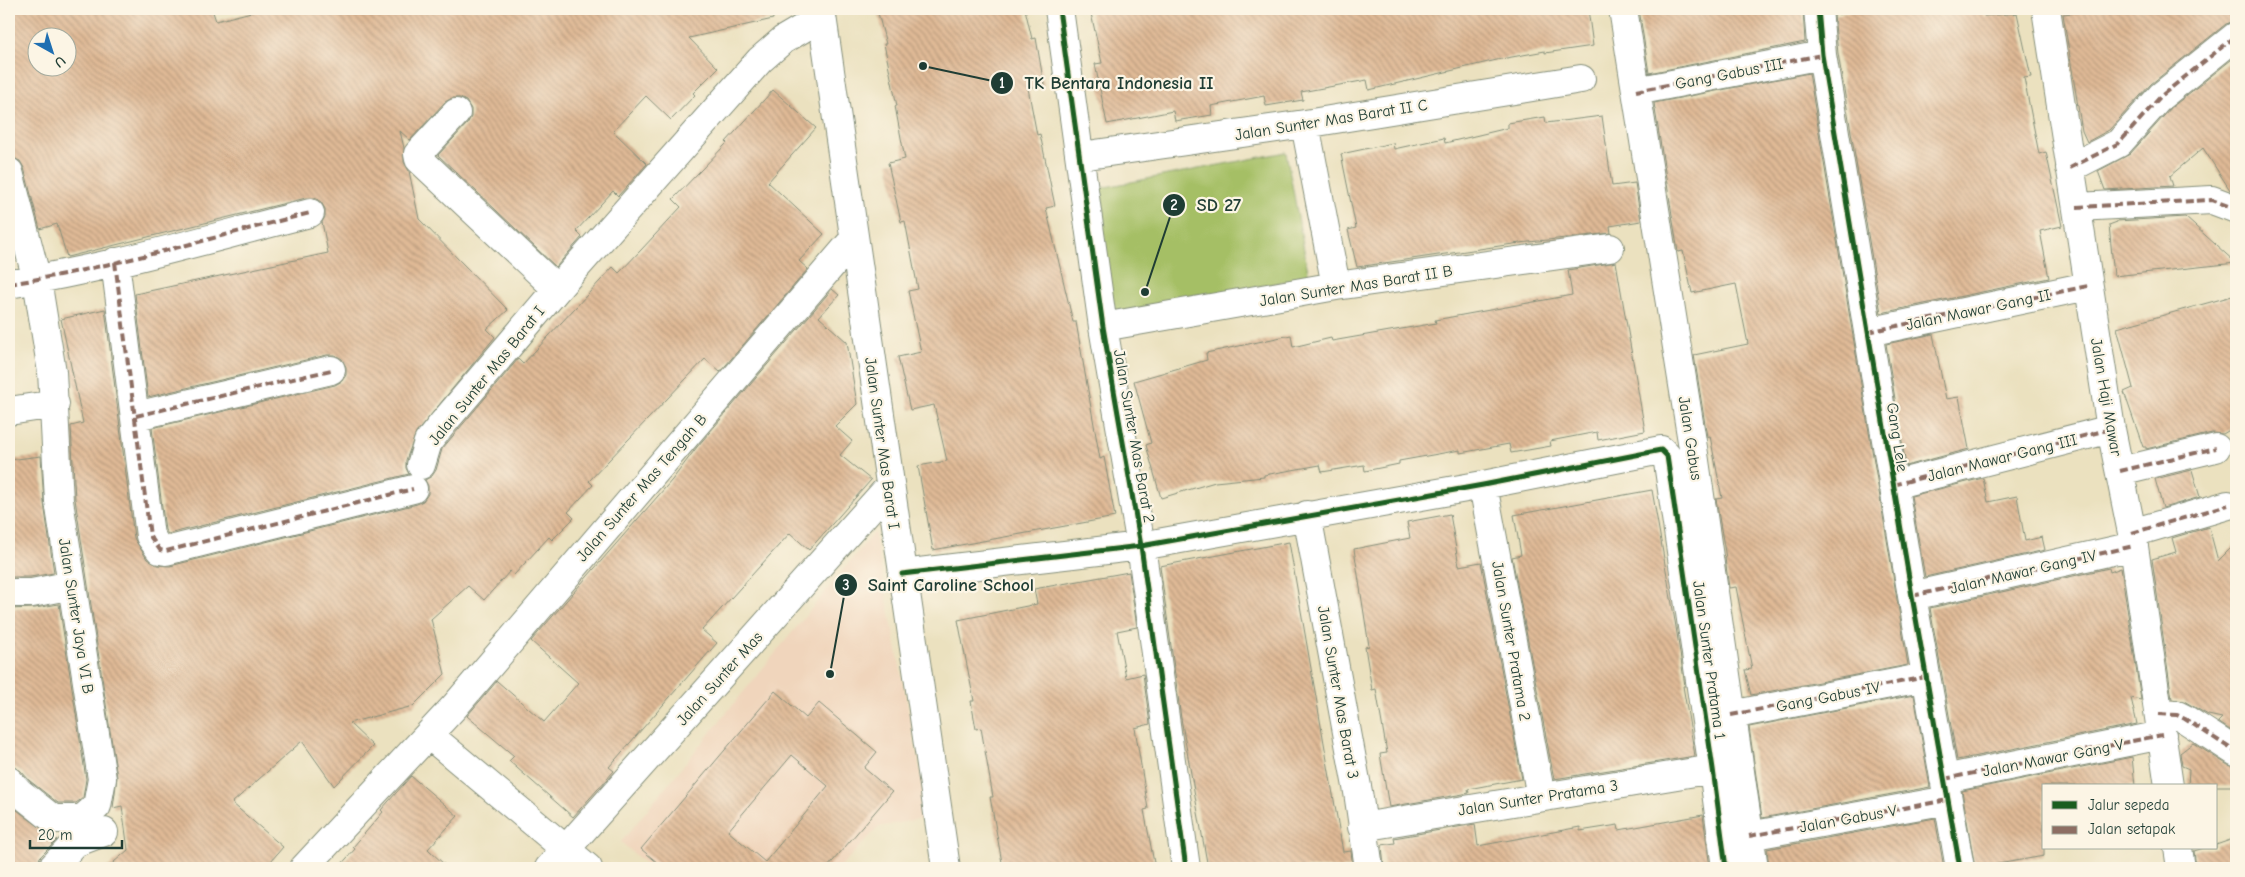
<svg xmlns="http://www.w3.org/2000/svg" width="2245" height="877" viewBox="0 0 2245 877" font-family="'Comic Neue',sans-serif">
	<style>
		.built { fill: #f0d5bc }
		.park { fill: #a5bf65; stroke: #627e4c }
		.building { fill: url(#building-back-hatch); fill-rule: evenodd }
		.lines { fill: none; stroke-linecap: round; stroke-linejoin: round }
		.minor-casing { stroke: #858f7a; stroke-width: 30 }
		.minor { stroke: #fff; stroke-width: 28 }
		.quiet { stroke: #8d6e63; stroke-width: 4; stroke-dasharray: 8 4; stroke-linecap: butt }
		.cycleway-casing { stroke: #fcf5e5; stroke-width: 8 }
		.cycleway { stroke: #1b5e20; stroke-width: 5 }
		.labels { text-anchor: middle; stroke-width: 4.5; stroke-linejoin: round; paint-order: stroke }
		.street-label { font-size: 16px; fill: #1f3d34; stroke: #fcf5e5 }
		.leader { fill: none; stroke: #1f3d34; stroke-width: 2 }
		.callout-dot { fill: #1f3d34; stroke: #fcf5e5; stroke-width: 2 }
		.mark-label { font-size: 15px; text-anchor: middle; font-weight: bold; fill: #fff }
		.callout-label { font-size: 18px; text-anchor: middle; font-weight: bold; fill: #1f3d34; stroke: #fcf5e5; stroke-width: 4.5; stroke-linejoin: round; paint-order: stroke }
	</style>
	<defs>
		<pattern id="building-back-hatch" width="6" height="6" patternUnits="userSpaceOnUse" patternTransform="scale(1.25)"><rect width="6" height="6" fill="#e0ba96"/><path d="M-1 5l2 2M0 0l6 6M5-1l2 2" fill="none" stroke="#b5987b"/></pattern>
	</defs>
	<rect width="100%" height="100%" fill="#fcf5e5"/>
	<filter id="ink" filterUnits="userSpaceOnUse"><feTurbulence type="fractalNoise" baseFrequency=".02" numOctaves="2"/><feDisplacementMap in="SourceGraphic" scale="10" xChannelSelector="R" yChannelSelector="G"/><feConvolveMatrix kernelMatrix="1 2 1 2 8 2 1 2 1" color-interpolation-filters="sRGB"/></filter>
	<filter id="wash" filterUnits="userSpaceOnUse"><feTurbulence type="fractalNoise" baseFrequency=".0096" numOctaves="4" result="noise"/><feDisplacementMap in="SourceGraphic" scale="20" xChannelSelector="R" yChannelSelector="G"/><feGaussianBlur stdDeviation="1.12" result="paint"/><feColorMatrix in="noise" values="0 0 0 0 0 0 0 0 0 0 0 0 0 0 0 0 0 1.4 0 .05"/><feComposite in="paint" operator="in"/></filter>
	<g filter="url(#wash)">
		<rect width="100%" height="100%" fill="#ebe1bf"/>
		<path class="built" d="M874,532l55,285 -50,10 -40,41h-189l-29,-26z"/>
		<path class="park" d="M1286,152l23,125 -197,37 -22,-124z"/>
		<g id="blocks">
			<path class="building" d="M9,9h203l4,12 47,-12h509l1,10 -84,19 29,30 -25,25 2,2 -24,25 -25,-24 -33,35 34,33 -29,32 -5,-5 -37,40 6,6 -26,30 -118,-112 29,-31 4,-7v-8l-5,-8 -6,-3h-8l-7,4 -35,38 -10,-9 4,17v14l5,9 10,48 89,91 -21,19 8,8 -79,96 -10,27v8l3,6 -241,60 -3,-4 -13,-102 183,-43 7,-4 4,-6v-8l-4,-8 -7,-4h-8l-179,42 -13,-103 193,-41 -6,-31 3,-5v-8l-4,-7 -6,-4h-9l-239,59 -10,-33 -17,5 -16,-61 -4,-7 -11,-4zM38,38h30v30h-30z
				M877,9h148l7,30 4,-1 8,47 -16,3 9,47 3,-1 15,72 -9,2 27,114h3l24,137 4,-2 11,60 -182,33 -15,-84 29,-5 -13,-56 -24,5 -12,-53 23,-5 -13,-61 10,-2 -13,-68 -4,1 -13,-59 17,-4 -10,-53h2l-13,-62h2z
				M1090,9h498l5,37 -48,7v-2l-44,8 -132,31 -2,-10 -66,12 2,8 -37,6 -2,-10 -53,10 1,9 -37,6 -2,-10 -66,13 -12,-60 7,-1z
				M1639,9h164l2,33 -156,31z
				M1866,9h117l1,7 33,-3 14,64 -7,1 15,76 7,-2 16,74 -22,5 9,47 -168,35 -43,-260 -4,-38z
				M2108,9h128v12l-10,3 -75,60 -42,46 -22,12 -5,-11 -19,-117z
				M2236,56v136l-6,-2 -27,-42 -33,28 3,10 -68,4 -7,-19 32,-17 42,-47z
				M1809,73l99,592 -157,30 -6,-25 7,-1 -16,-82 -7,1 -4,-30h1l-10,-59 6,-1 -12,-62 -3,1 -13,-82 54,-11 -12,-60 -44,9 -9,-42 -5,1 -24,-149z
				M773,90l43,38 -48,54 56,52 -25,27 9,8 -88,103 -15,-13 -116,122 4,4 -25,27 6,6 -22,22 -3,-3 -35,38 -4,-4 -26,29 -16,-14 -37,33 14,55 -32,32 -64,17 24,23 -39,40 -32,-45 -70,62 51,44 -18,21h-158l21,-18 -6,-44 -9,2 4,-31 -42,-278 -4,-73 12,-3 -22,-104 44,-10 29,229 13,21 10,6 13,1 247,-62 6,-3 5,-7v-8l-3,-6 7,-4 4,-6 6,-21 76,-90 5,5 90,-97 6,6 22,-23 40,-43 -8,-8 54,-56 -1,-1z
				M1602,116l10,70 23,-3 6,38 -31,5 1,7 -91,10 -163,24 -9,-37 8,-2 -15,-74 52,-11 1,6 50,-11 1,5 63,-15v-5l37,-6 1,6z
				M2185,217l51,46 -122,13 -5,-51 8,-3v-1z
				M1616,262l29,169 -47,9 -1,-8 -47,9 1,5 -40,7 -2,-9 -49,9v-3l-61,11v3l-34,7 -1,-6 -42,7 -2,-7 -56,10v2l-49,5 -54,16 -15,-53 5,-2 -17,-62 73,-21 -1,-7 85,-18 2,12 38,-9 1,3 104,-18 -1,-3 137,-25 -4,-25z
				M832,289l7,6 -20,22 28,25 10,62 -22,22 17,15 -12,14 31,25 -62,70 -19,-17 -88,97 15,13 -108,124 5,4 -41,46 -64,-56 5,-5 -47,-40 30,-35 47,41 34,-39 -47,-42 141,-161 25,-33z
				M2236,295v131l-13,8 -11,-1 -66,16v-2h-3l-19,-55 9,-4 -16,-60z
				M1933,334l13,65 13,-2 10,52 -63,17 -20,-122z
				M41,456l3,47 10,70 -24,4h-21v-117z
				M2192,470l8,27 -37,11 -8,-29z
				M1983,478l5,24 29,-6 8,45 17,-4 3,13 -120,27 -14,-81z
				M1652,490l24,137 9,59h-2l12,70 -141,23 -42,-222 9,-2 -7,-40z
				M1450,514l9,52 22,-4 41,217 -54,10 1,4 -80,14 -9,-53 7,-1 -11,-64 -4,1 -7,-43 4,-1 -15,-97 56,-11 -3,-16z
				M2209,527l9,34 18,-18v191l-18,-12 4,-4 -14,-3 -24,-14 -12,-2 -20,-140 24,-7 -4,-14z
				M1289,542l54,310 8,-1 2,17h-145l-27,-150 -21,-152z
				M2109,568l1,4 11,-4 20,132 -10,-2 6,26 -180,36 -27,-152z
				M1129,572l8,55 -20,4 9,47 17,-4 7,50 -15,4 13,81 -4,1 11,58h-152l-13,-71h3l-12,-69 -5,1 -5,-28h3l-16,-81 79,-16 -3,-15z
				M59,604l27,175 -3,19 -7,5h-18l-28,-22 -10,-11 -11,-4v-157l26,-1z
				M775,691l31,27 13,-15 58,49 -13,16 28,24 -65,76h-163l-23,-19zM792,755l36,31 -63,76 -37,-31z
				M1914,695l16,92 -168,31 -13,-91z
				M2193,743l35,22 8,2v19h-48l1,-17 -7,-3 -2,-13z
				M2132,757l3,29h-91v70l-69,12 -13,-77z
				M411,776l47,40 -30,33 20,19h-110l17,-19 -2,-2 30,-35 -2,-2z
				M9,804l48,36 -17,17 -3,11h-28z
				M1703,815l7,53h-326l-2,-23 13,-2 -1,-5 81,-14 3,22 102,-19v4l38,-6 1,5z
				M1935,818l9,50h-175l-2,-19z
				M2236,838v30h-40l-2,-17 10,-3h12v-3z"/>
		</g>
	</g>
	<g filter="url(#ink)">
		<use href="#blocks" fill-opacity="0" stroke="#858f7a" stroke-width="1"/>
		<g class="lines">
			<defs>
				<path id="minor" d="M821,9l125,859
					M1059,9l44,318 38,219 45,322
					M1623,9l71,445 60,414
					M1818,9l4,46 90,541 48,272
					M2046,9l65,420 21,104 37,253
					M1636,91l186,-36
					M456,113l-38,41 1,5 138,130
					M1305,124l31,162
					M1081,156l224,-32 276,-45
					M2070,168l49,-25 42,-47 75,-60
					M9,172l28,108 15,92 7,129 43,278 -5,27 -15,13h-29l-34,-27 -10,-11
					M2077,207l135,-7 24,9
					M115,262l35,274 10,14 6,1 247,-62
					M9,284c101,-16 201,-46 301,-71
					M1103,327l233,-41 274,-38
					M1868,332l220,-46
					M9,411l46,-7
					M136,416l195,-46
					M421,465l7,-23 16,-20 113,-133 203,-229 23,-20 39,-23
					M2120,471l96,-23
					M1483,485l58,312
					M1893,485l218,-56
					M1307,515l51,277 11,76
					M2132,533l96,-28
					M902,574l239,-28 342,-61 178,-35 6,6 46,313 13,99
					M9,593h23l40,-8
					M1912,596l222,-50
					M2159,714l18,1 8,4 51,33
					M1731,715l195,-38
					M429,735l159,133
					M1944,779l218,-44
					M1362,827l351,-58
					M1749,836l199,-36
					M2178,848l3,20
					M52,868l23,-25 29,-11
					M304,868l151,-162 399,-467
					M549,868l340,-381"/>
			</defs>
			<use href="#minor" class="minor-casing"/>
			<use href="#minor" class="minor"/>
			<path class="quiet" d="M1636,91l186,-36
				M2070,168l49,-25 42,-47 75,-60
				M2077,207l135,-7 24,9
				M115,262l35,274 10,14 6,1 247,-62
				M9,284c101,-16 201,-46 301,-71
				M1868,332l220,-46
				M136,416l195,-46
				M2120,471l96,-23
				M1893,485l218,-56
				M2132,533l96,-28
				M1912,596l222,-50
				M2159,714l18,1 8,4 51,33
				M1731,715l195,-38
				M1944,779l218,-44
				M1749,836l199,-36"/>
			<defs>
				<path id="cycleway" d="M1059,9l44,318 38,219 45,322
					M1818,9l4,46 90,541 48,272
					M902,574l239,-28 342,-61 178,-35 6,6 46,313 13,99"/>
			</defs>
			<use href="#cycleway" class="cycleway-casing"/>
			<use href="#cycleway" class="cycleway"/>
		</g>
	</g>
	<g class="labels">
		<g class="street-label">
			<text transform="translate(1729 73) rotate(-11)" y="6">Gang Gabus III</text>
			<text transform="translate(1331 119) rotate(-9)" y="6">Jalan Sunter Mas Barat II C</text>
			<text transform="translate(1356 285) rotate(-9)" y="6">Jalan Sunter Mas Barat II B</text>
			<text transform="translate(1978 309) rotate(-12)" y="6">Jalan Mawar Gang II</text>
			<text transform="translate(486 375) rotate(-51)" y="6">Jalan Sunter Mas Barat I</text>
			<text transform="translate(2107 397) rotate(80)" y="6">Jalan Haji Mawar</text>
			<text transform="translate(1135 436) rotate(80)" y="6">Jalan Sunter Mas Barat 2</text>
			<text transform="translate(1898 437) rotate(81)" y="6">Gang Lele</text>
			<text transform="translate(1691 438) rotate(81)" y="6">Jalan Gabus</text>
			<text transform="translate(883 443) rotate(82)" y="6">Jalan Sunter Mas Barat I</text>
			<text transform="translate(2002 457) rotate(-14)" y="6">Jalan Mawar Gang III</text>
			<text transform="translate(641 487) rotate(-49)" y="6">Jalan Sunter Mas Tengah B</text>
			<text transform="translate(2023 571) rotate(-13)" y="6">Jalan Mawar Gang IV</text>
			<text transform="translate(77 616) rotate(81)" y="6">Jalan Sunter Jaya VI B</text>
			<text transform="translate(1512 641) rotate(80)" y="6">Jalan Sunter Pratama 2</text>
			<text transform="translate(1710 660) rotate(82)" y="6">Jalan Sunter Pratama 1</text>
			<text transform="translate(719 678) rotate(-48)" y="6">Jalan Sunter Mas</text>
			<text transform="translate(1339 692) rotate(80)" y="6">Jalan Sunter Mas Barat 3</text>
			<text transform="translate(1828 696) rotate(-11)" y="6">Gang Gabus IV</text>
			<text transform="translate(2053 757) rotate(-11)" y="6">Jalan Mawar Gang V</text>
			<text transform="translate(1538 797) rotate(-9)" y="6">Jalan Sunter Pratama 3</text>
			<text transform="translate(1848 818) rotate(-10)" y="6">Jalan Gabus V</text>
		</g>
	</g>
	<path class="leader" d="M923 66L1002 83M1145 292L1174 205M830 674L846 585"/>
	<g class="callout-dot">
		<circle cx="923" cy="66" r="5"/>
		<circle cx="1145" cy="292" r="5"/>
		<circle cx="830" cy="674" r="5"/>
		<circle cx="1002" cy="83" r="12"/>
		<circle cx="1174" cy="205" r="12"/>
		<circle cx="846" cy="585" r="12"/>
	</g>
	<g class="mark-label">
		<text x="1002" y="88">1</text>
		<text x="1174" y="210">2</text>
		<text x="846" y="590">3</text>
	</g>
	<g class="callout-label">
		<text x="1119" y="89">TK Bentara Indonesia II</text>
		<text x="1219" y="211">SD 27</text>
		<text x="951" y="591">Saint Caroline School</text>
	</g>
	<rect width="2245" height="877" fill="none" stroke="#fcf5e5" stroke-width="30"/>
	<rect x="2042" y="784" width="175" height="65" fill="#fcf5e5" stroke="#a4ab9e"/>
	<rect x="2052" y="801" width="25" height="8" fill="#1b5e20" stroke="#a4ab9e"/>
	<text x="2088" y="810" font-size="15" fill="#1f3d34">Jalur sepeda</text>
	<rect x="2052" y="826" width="25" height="8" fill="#8d6e63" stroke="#a4ab9e"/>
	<text x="2088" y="834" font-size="15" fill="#1f3d34">Jalan setapak</text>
	<g transform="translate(52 52) rotate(141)"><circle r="24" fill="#fcf5e5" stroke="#a4ab9e"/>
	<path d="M0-4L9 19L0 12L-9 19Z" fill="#1f6fb2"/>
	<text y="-8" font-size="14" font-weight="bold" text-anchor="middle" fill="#1f3d34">U</text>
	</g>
	<path d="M30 840v8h92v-8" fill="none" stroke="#1f3d34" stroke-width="2.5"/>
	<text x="38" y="840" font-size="15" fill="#1f3d34" stroke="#fcf5e5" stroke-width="4" paint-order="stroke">20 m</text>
</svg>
